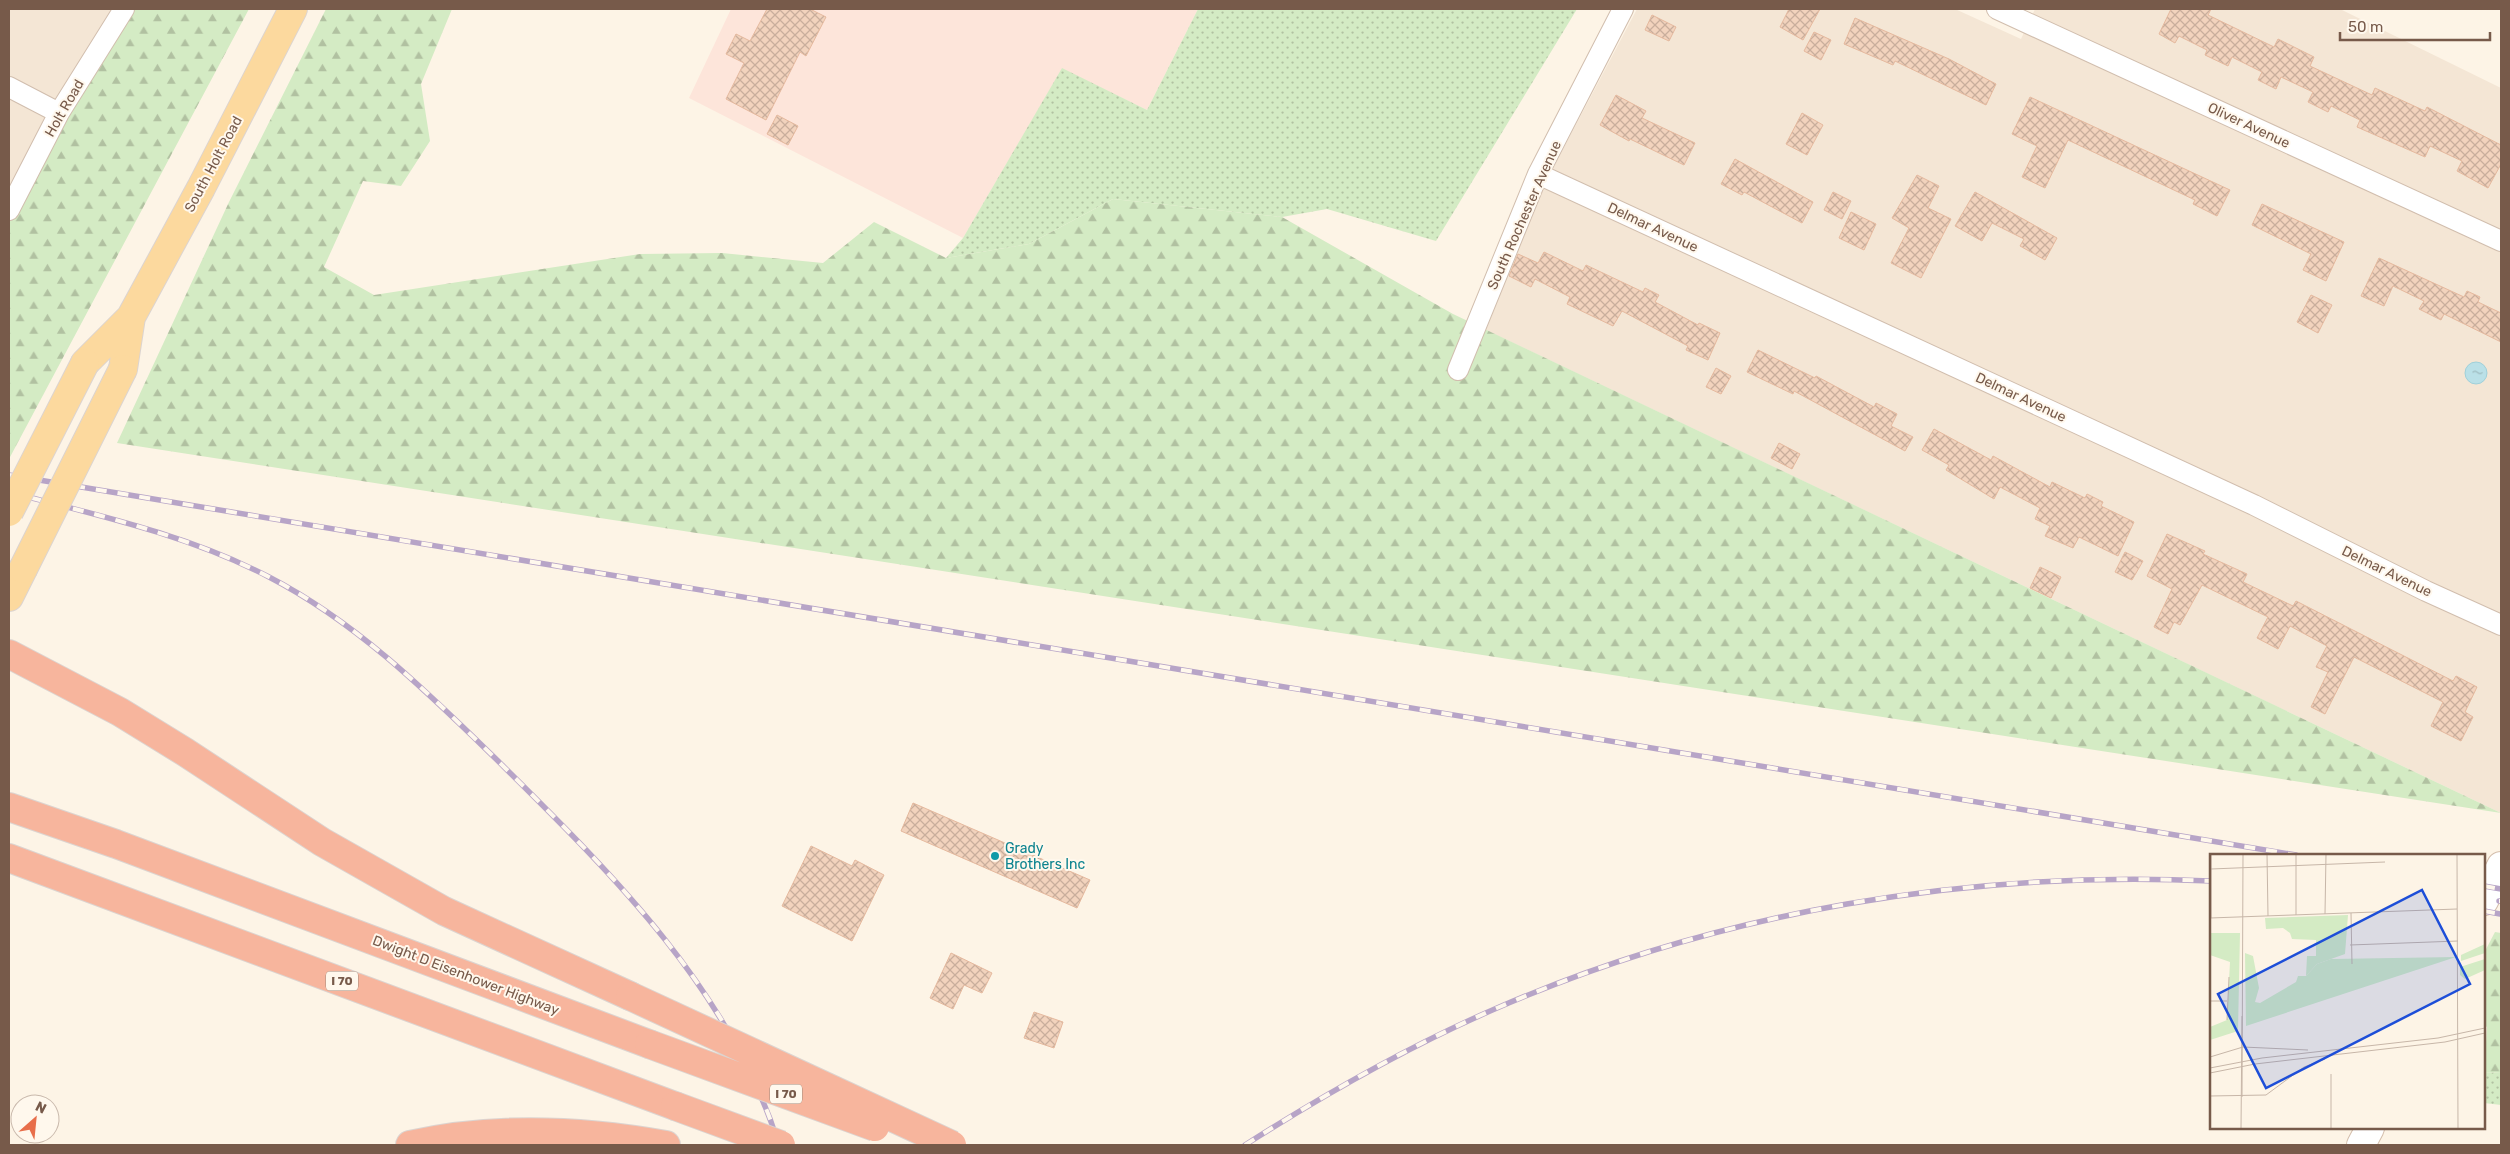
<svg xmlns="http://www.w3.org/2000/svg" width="2510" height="1154" viewBox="0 0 2510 1154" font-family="Rubik,sans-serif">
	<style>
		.residential { fill: #f4e6d5 }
		.commercial { fill: #fde5da }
		.grass { fill: url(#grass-dots) }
		.forest { fill: url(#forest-firs) }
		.water { fill: url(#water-ripples); stroke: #a0d0d9 }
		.building { fill: url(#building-cross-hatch); stroke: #e5b99e }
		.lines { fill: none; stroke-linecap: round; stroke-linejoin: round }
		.minor-casing { stroke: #d1beae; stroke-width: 22 }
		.secondary-casing { stroke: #d4beac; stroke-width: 30 }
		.primary-casing { stroke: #dcd4d0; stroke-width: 30 }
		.motorway-casing { stroke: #dcd4d0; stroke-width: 30 }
		.minor { stroke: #fff; stroke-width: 20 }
		.secondary { stroke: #fff; stroke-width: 28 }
		.primary { stroke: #fcd99e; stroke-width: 28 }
		.motorway { stroke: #f7b59d; stroke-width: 28 }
		.rail-casing { stroke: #b7a4c7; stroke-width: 5.5 }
		.rail { stroke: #fff8ed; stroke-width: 4; stroke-dasharray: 11; stroke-linecap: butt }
		.primary-bridge-casing { stroke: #dcd4d0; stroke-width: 30; stroke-linecap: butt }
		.motorway-bridge-casing { stroke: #dcd4d0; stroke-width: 30; stroke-linecap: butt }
		.primary-bridge { stroke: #fcd99e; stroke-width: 28 }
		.motorway-bridge { stroke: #f7b59d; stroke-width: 28 }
		.culture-dot { fill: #0f9aa8; stroke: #fff8ed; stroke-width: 2 }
		.labels { text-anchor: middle; stroke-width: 4; stroke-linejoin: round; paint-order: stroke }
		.shield { fill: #fff8ed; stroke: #a0897b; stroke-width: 1 }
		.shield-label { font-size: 12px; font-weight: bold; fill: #775a4a }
		.street-label { font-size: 14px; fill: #775a4a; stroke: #fff8ed }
		.culture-label { font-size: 14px; fill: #0d838f; stroke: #fff8ed; text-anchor: start }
		.inset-road { fill: none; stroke: #c7b6a8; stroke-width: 1 }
		.view { fill: #1d4ed8; fill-opacity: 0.15; stroke: #1d4ed8; stroke-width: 2.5 }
		.inset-edge { fill: none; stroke: #775a4a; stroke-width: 2.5 }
	</style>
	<defs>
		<pattern id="grass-dots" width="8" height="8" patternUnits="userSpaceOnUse" patternTransform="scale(1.25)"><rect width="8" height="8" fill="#d4ebc4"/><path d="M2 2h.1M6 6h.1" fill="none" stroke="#b1c1a1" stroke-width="1.8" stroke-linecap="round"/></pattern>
		<pattern id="forest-firs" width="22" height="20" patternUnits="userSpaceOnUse" patternTransform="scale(1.25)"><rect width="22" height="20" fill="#d4ebc4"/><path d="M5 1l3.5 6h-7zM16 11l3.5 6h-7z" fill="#b1c1a1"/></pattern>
		<pattern id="water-ripples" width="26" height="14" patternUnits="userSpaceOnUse" patternTransform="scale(1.25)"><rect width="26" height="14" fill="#bae0e7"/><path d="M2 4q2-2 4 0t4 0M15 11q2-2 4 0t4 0" fill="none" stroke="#9cb9bd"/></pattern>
		<pattern id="building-cross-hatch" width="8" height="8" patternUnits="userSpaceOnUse" patternTransform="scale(1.25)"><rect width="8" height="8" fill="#f2d3bd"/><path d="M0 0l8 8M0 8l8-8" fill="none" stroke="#c9ae9c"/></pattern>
	</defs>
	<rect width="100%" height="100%" fill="#fdf4e6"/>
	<path class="residential" d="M9,9h106l-106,186z
		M1637,9h318l66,30 14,-30h305l161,79v725l-1015,-483 54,-137z"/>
	<path class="commercial" d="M731,9h467l-51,101 -85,-41 -99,169 -274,-140z"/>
	<path class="grass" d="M1198,9h379l-141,232 -109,-32 -45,8 -169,-18 -84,45 -83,14 17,-20 99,-170 85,42z
		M2501,1072v33l-17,-2v-30z"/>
	<path class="forest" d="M115,9h134l-240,450v-256z
		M326,9h126l-31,75 9,57 -29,45 -38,-5 -39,86 50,28 266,-41 82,-1 101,10 51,-41 72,36 83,-14 84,-45 169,18 171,97 1048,499 -2384,-370 112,-241z
		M2495,932l6,1v139l-17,1 3,-46 -3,-2v-72z"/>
	<path class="water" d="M2465 373a11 11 0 1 1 22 0a11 11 0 1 1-22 0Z"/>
	<path class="building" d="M767,9h43l16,8 -20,39 -6,-4 -34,68 -40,-21 18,-36 -18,-9 10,-20 14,7z
		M1789,9h31l-17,31 -23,-13z
		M2171,9h40l-3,6 66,32 4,-8 36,18 -4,9 62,29 3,-7 50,23 2,-4 74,38v19l-13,24 -31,-17 5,-10 -32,-15 -5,11 -68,-30 3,-7 -29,-14 -3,6 -20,-10 5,-10 -32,-15 -5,12 -18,-9 4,-8 -30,-15 -4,9 -23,-11 2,-5 -28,-14 -4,7 -16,-9z
		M1652,15l24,12 -7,14 -24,-11z
		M1855,18l94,41 47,25 -10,21 -91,-44 -2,4 -49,-21z
		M1814,32l17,8 -10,20 -17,-9z
		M1616,95l30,16 -4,7 53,25 -11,22 -54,-26 -1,2 -29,-16z
		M2030,97l200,93 -13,26 -24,-12 2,-4 -127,-60 -23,48 -23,-11 15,-31 -25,-12z
		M1802,113l21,12 -16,30 -21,-11z
		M777,115l21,11 -10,19 -21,-11z
		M1735,159l78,43 -11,21 -58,-31 -2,3 -21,-11z
		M1917,175l22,11 -11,22 23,11 -30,59 -30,-15 18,-35 -17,-10z
		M1833,192l18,9 -9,18 -18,-9z
		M1975,192l82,46 -12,22 -25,-14 4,-7 -32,-16 -10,18 -27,-15z
		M2262,204l82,38 -18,39 -23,-11 8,-16 -59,-29z
		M1851,212l25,12 -12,26 -25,-12z
		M1544,252l39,19 3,-6 57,27 2,-4 14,7 -4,7 43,23 1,-2 21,10 -12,27 -22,-10 2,-4 -66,-35 -9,15 -46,-22 3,-7 -35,-18 -4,8 -22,-11 9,-22 20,9z
		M2379,258l85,39 3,-6 13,6 -2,5 23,11v29l-57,-28 -3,6 -22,-11 5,-8 -31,-15 -9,20 -23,-10z
		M2311,295l21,10 -14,28 -21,-11z
		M1758,350l57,28 1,-2 58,31 2,-4 21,11 -6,12 22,11 -8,14 -111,-60 -1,3 -46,-22z
		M1716,368l15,8 -10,18 -15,-7z
		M1934,429l57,31 2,-4 57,31 2,-5 33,16 2,-4 16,8 -2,4 33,16 -16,34 -39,-19 -6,11 -28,-12 5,-10 -15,-7 5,-11 -40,-21 -6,12 -48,-29 3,-5 -27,-15z
		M1779,443l21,11 -8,15 -21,-11z
		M2167,534l38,17 -2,3 44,20 -4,8 50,24 3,-5 157,80 3,-5 21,11 -12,25 8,5 -12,24 -30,-15 12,-24 -89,-45 -29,57 -14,-7 17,-35 -12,-5 11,-21 -37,-20 -12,23 -21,-11 11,-21 -66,-32 -22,40 -6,-3 -6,12 -14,-7 18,-38 -25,-13z
		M2125,552l18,9 -11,19 -17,-8z
		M2040,567l21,10 -10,21 -21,-10z
		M913,803l177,77 -13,28 -176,-77z
		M811,846l41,20 3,-6 29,15 -32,66 -70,-35z
		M951,953l41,20 -10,20 -18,-8 -11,24 -23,-11z
		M1034,1012l29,10 -9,26 -30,-10z"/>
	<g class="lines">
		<defs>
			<path id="minor" d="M1997,9l504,232
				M9,87l50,26
				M1538,174l716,331 172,86 75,34
				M9,210l50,-97 65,-104
				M1458,370l80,-196 85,-165"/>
			<path id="secondary" d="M2484,901l17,-35
				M2361,1145l9,-17"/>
			<path id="primary" d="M85,363l46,-46 70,-129 92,-179
				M123,369l8,-52
				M9,597l14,-28"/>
			<path id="motorway" d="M9,654l111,58 65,40 137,90 122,69 186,85
				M9,807l107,37 533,200
				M9,858l666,248
				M410,1145c84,-19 172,-15 256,0"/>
		</defs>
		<use href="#minor" class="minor-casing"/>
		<use href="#secondary" class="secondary-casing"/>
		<use href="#primary" class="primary-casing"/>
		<use href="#motorway" class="motorway-casing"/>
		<use href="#minor" class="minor"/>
		<use href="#secondary" class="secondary"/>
		<use href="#primary" class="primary"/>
		<use href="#motorway" class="motorway"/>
		<defs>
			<path id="rail" d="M9,475l2287,380
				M9,492c88,23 179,43 260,85 87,45 156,113 226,181 114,113 235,230 284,387
				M2484,886l17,3
				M2499,901h2
				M2484,911l16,3
				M1245,1145c80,-51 164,-99 252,-137 224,-97 471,-138 714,-127"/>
		</defs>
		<use href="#rail" class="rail-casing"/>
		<use href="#rail" class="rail"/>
		<defs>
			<path id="primary-bridge" d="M9,512l76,-149
				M23,569l100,-200"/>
			<path id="motorway-bridge" d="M630,996l322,149
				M649,1044l226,83
				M675,1106l106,39"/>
		</defs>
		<use href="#primary-bridge" class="primary-bridge-casing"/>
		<use href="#motorway-bridge" class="motorway-bridge-casing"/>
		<use href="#primary-bridge" class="primary-bridge"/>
		<use href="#motorway-bridge" class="motorway-bridge"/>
	</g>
	<circle class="culture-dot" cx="995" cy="856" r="5"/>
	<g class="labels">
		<g class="shield">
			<rect x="326" y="971.5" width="32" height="19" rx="4"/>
			<rect x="770" y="1084.5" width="32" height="19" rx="4"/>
		</g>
		<g class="shield-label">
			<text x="342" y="985">I 70</text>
			<text x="786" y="1098">I 70</text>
		</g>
		<g class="street-label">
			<text transform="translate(64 108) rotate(-60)" y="5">Holt Road</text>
			<text transform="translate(2249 125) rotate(25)" y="5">Oliver Avenue</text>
			<text transform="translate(213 164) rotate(-62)" y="5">South Holt Road</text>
			<text transform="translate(1524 215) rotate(-66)" y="5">South Rochester Avenue</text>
			<text transform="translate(1653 227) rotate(25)" y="5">Delmar Avenue</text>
			<text transform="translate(2021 397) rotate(25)" y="5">Delmar Avenue</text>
			<text transform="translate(2387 571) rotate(26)" y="5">Delmar Avenue</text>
			<text transform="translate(466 975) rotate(21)" y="5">Dwight D Eisenhower Highway</text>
		</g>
		<g class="culture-label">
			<text x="1005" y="853">Grady<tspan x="1005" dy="16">Brothers Inc</tspan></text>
		</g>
	</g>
	<g transform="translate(2210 854)">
		<rect width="275" height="275" fill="#fdf4e6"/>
		<path d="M138,61l-3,39 -28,10 -11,12 1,-20h9v-16l-24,-1 -2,-6 -7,-5 -17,1 -1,-11z" fill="#d4ebc4"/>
		<path d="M0,79h30l-2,98 -28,9v-13l17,-7 3,-58 -20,-7zM275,90v9l-24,8v-6zM35,99l8,3 6,32 -4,14 5,1 36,-21 2,-6h8l11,-12 14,-5 125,-2 -210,69zM275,105v11l-20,9 -5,-4v-8z" fill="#d4ebc4"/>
		<path class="inset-road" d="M1,0v64M57,0l1,62M86,0v61M247,0l1,275M1,15l174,-7M141,59l1,51M115,60l1,-60M0,64l247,-9M140,91l108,-4M0,147h17M17,166l2,-43M0,203l33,-10 65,3M0,214l52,-10 176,-20 47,-10M0,219l45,-9 190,-22 40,-9M0,242l56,-1 38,-28 21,-8M32,243l1,-243M31,275l1,-113M121,275v-55"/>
		<path class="view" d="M212,36l48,94 -204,104 -48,-94z"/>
		<rect width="275" height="275" class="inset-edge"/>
	</g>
	<rect width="2510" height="1154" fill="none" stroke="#775a4a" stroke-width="20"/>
	<g transform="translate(35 1119) rotate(27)"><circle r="24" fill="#fff8ed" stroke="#c9b9ac"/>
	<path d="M0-4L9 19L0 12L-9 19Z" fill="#e86e4a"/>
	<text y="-8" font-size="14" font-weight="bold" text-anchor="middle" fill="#775a4a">N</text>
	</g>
	<path d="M2340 32v8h150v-8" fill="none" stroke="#775a4a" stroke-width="2.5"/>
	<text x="2348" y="32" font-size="15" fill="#775a4a" stroke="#fff8ed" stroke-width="4" paint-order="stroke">50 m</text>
</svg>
